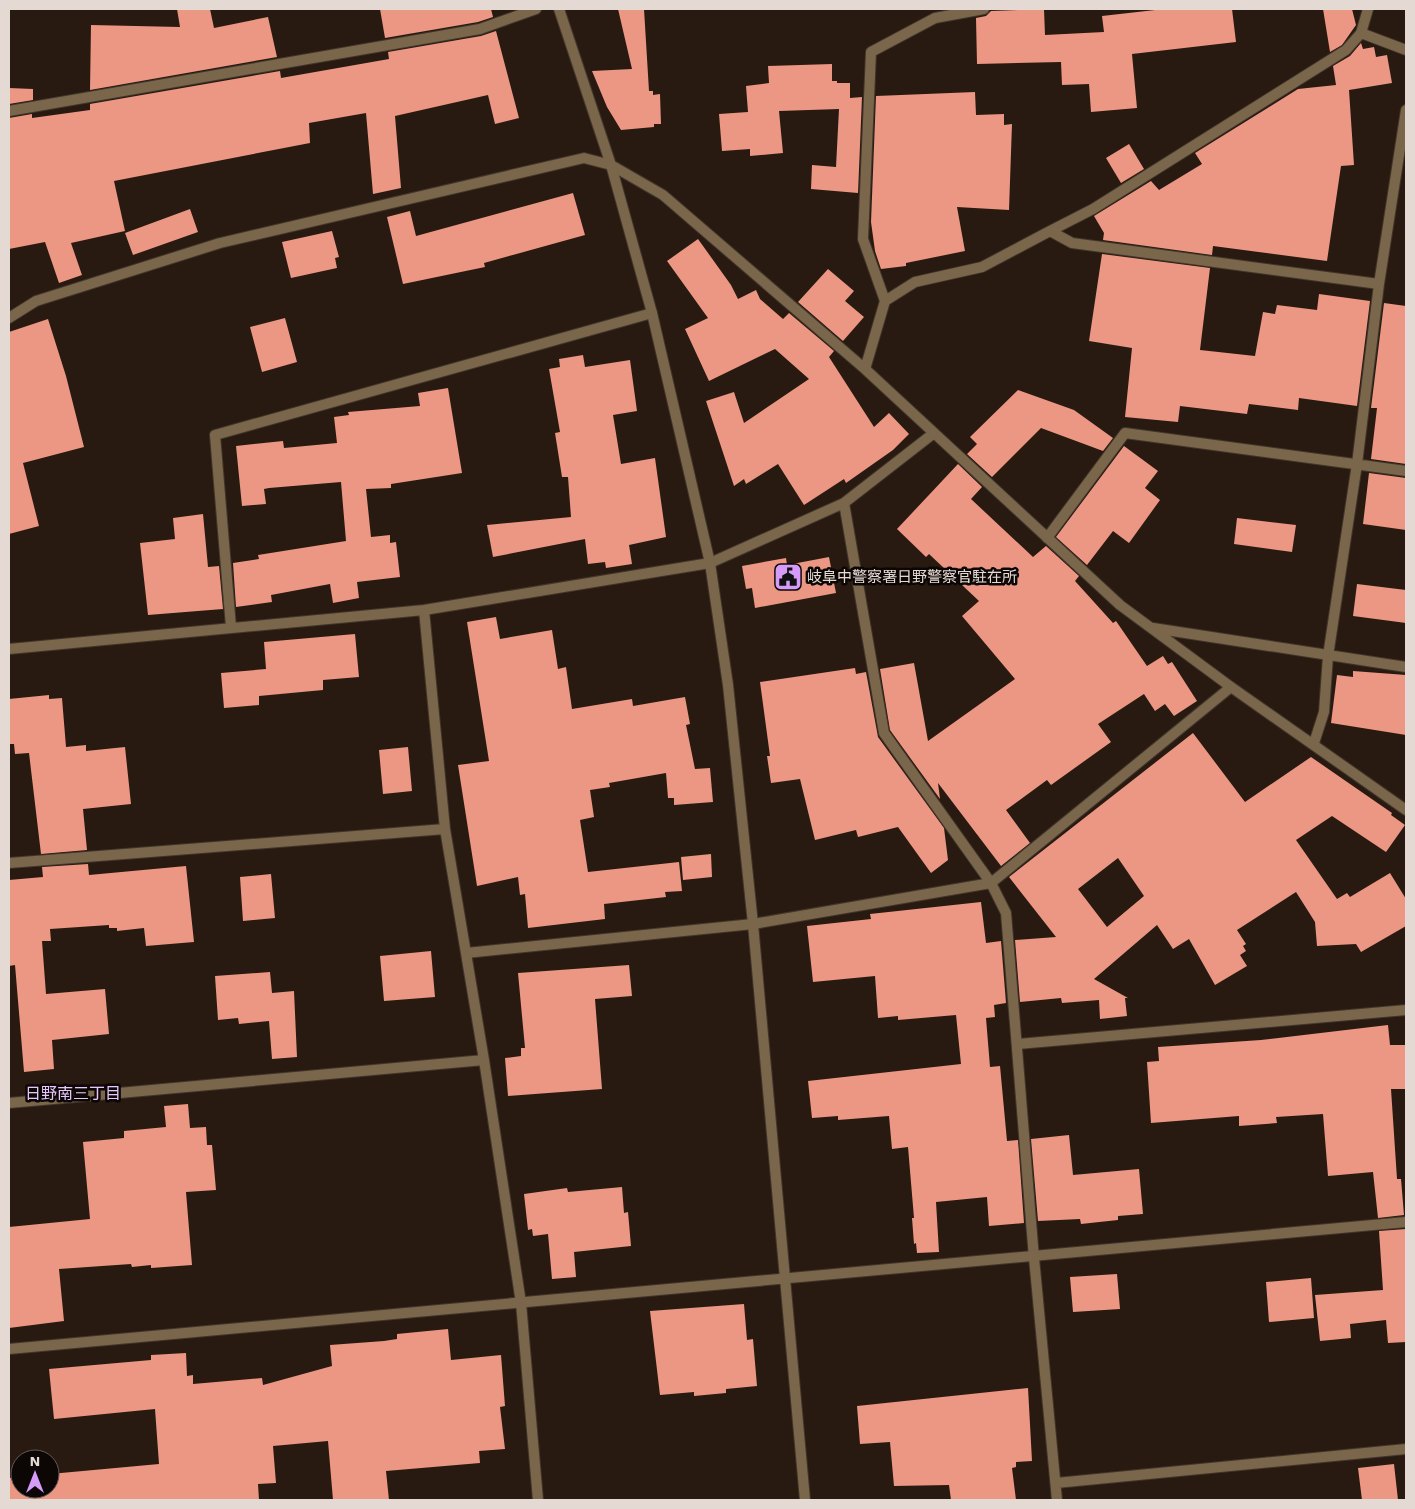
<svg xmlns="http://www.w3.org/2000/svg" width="1415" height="1509" viewBox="0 0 1415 1509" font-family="'Work Sans','Noto Sans JP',sans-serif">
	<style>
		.building { fill: #eb9784; fill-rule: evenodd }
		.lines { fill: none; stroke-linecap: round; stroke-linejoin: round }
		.minor-casing { stroke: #42352b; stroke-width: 12 }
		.tertiary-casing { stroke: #42352b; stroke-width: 12 }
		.minor { stroke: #7a664b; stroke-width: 10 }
		.tertiary { stroke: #7a664b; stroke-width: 10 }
		.labels { text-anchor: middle; stroke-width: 5; stroke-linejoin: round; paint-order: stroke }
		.poi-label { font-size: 15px; fill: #e4d9d3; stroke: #0c0604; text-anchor: start }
		.neighbourhood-label { font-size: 16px; fill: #e6c6fc; stroke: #0c0604 }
	</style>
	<rect width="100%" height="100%" fill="#281a10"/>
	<path class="building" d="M177,9h33l4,19 54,-11 9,40 -187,33 1,-65 89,2z
		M380,9h111l2,8 -15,5 -93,16z
		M618,9h26l5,82h4v4l7,-1 1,30h-7v3l-33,3 -14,-23 -15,-36 40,-2z
		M1044,9l1,26 59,-3 -2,-16 62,-7h68l4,33 -104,12 5,54 -46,4 -2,-28 -27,1 -1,-23 -84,2 -1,-46 10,-2 5,-5z
		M1323,9h29l4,16 -14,20 -12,7z
		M496,31l23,87 -24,6 -7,-29 -93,21 6,72 -28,6 -7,-81 -57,10 1,20 -196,38 11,50 -54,12 11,32 -23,8 -14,-41 -36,7v-131l23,-4v4l58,-8v-6l190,-33 1,7 108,-19 -1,-7 93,-16z
		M1361,43l2,6 11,-2 2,10 11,-2 5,28 -43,7 5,75 -13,1 -14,95 -114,-15 -1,9 -109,-15 1,-7 -10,-17 57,-35 8,9 43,-26 -7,-11 103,-64 38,-4 -3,-19 17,-10z
		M832,64v17h5v2h13v15l12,-1 -4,96 -47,-4 1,-24 24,2 3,-58 -60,2 4,42 -33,3v-7l-28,2 -3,-37 29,-2 -2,-26 23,-3 -1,-17z
		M9,88l24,1v11l-24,4z
		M975,92l1,23 28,-1v11l8,-1 -3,86 -52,-3 8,44 -59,12v3l-25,3 -6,-18 -4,-29 5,-126z
		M1129,144l15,25 -23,14 -15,-25z
		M573,193l12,42 -101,28 1,4 -82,17 -16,-67 23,-6 6,25z
		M190,209l8,23 -65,23 -8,-22z
		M332,231l7,26 -4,1 2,10 -46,10 -9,-36z
		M698,239l33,46 7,14 18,-9 4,9 23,20 6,-6 45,38 -5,6 45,70 15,-14 20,21 -16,16 -47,33 -2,-4 -40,26 -26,-41 -32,20 -2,-5 -10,7 -28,-85 28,-9 10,31 65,-44 -34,-30 -66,32 -24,-52 23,-11 -41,-57z
		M1102,254l108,14 -10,82 55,6 8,-44 12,2 2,-9 40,5 2,-16 51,7 -13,105 -58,-8 -1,12 -49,-6 -2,10 -67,-8 -2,16 -53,-5 7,-69 -43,-7z
		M828,269l26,22 -9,10 19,16 -21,24 -45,-39z
		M1384,303l22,3v158l-35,-5 6,-51h-6z
		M285,318l12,44 -35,10 -12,-45z
		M48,319l18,57 18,71 -61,16 16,63 -30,8v-202z
		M583,355l2,12 45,-7 7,51 -24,4 8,49 34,-6 11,79 -37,8 3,19 -26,4 -1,-6 -17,2 -3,-25 -92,18 -6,-32 84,-8 -3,-40h-6l-7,-44 5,-1 -11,-63 11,-2 -1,-8z
		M448,388l14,85 -71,11v4l-25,1 5,48 19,-2v8l6,-1 4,35 -43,5 2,16 -26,5 -3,-19 -59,11 1,7 -36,5 -3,-44 26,-4 -1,-4 88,-14 -5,-59 -72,6 -5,1 2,15 -24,2 -6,-60 47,-5 1,7 53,-5 -3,-26 15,-2 -1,-3 72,-6 -2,-13z
		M1018,390l56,20 39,28 -10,13 -62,-23 -49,49 -25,-23 10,-10 -7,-7z
		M1124,446l34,25 -13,17 15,12 -31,43 -16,-12 -26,34 -31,-28z
		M958,464l24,23 -11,12 62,58 13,-11 33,30 -4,5 38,42 3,-2 31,45 16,-10 5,8 4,-2 25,39 -23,15 -9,-12 -10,7 -11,-17 -46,30 13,18 -60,43 -4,-5 -41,30 24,33 -29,23 -63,-83 2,16 -50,-69 -10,-61 34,-6 14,78 87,-62 -53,-63 17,-15 -50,-47 -3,3 -29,-28z
		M1369,473l37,5v52l-43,-6z
		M203,514l5,53 11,-1 4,43 -75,6 -8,-72 35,-4 -2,-21z
		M1237,518l59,7 -4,27 -58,-8z
		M829,557l7,36 -81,15 -3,-20 -6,1 -4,-23 44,-8 1,7z
		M1357,584l49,6v33l-53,-7z
		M496,617l4,22 52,-9 6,39 8,-2 6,42 60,-10 1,7 52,-9 5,27 -4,1 9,44 15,-1 3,34 -39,3v-7h-6l-2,-25 -57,10 1,4 -20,3 4,27 -14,3 8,52 91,-10 3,29 -17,1 1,5 -62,7 1,15 -77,9 -3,-34 -5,1 -2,-18 -41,9 -19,-121 31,-4 -22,-139z
		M355,634l4,43 -36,3v10l-64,6v9l-35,3 -3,-35 45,-4 -2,-27z
		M855,668l1,6 10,-2 12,65 66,91 4,32 -17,13 -33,-46 -40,10 -2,-7 -41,10 -15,-61 -29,4 -4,-27h3l-10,-74z
		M1353,671l53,4v60l-75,-12 6,-48 16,2z
		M49,695v4l13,-1 4,49 20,-2v6l39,-4 6,57 -48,5 4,41 -46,4 -12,-101 -14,1 -1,-10h-5v-45z
		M1193,733l52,69 66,-45 81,56 -1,2 14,10 -19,27 -54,-36 -36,24 41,59 10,-6 3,4 40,-24 16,26v27l-45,26 -5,-8 -39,2 -2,-24 -19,-30 -59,38 9,14 -3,2 3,5 -6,4 7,11 -32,19 -26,-46 -16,10 -16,-24 -63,54 34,19h-3l2,18 -27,3 -1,-19 -37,3 -1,-5 -41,4 -5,-62 41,-3 -47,-60zM1118,858l26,38 -37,31 -29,-38z
		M408,747l4,44 -29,3 -4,-44z
		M711,854l1,23 -29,3 -2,-23z
		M88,864l1,11 97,-9 8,76 -48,4 -2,-18 -27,3v-3h-8v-3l-59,4 1,12h-9l4,53 59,-5 4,45 -57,6 2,29 -30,3 -9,-107 -6,1v-86l34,-3 -1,-10z
		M271,874l4,44 -32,3 -3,-44z
		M981,902l5,41 15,-2 5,62 -12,2 1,12 -9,1 4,49 10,-1 7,75 11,-1 6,83 -35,3 -2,-29 -51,5 3,50 -22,1 -1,-10 -2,1 -2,-26h2l-6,-71 -16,2 -3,-33 -51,4v-4l-26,2 -4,-37 153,-17 -5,-49 -58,5v-4l-20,2 -3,-42 -62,6 -6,-56 64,-7 -1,-5z
		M431,951l4,46 -51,4 -4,-45z
		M629,965l3,31 -37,3 7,90 -94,7 -3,-38 16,-2v-8h4l-7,-75z
		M270,972l2,21 22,-2 3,66 -25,2 -3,-38 -30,3 -1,-6 -20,2 -3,-44z
		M1388,1025l2,20h16v44h-15l6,90h4l3,36 -26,3 -5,-46 -45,4 -5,-62 -47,3 1,6 -38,3v-10l-88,7 -4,-61 12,-1 -1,-14 103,-7z
		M188,1104l2,24 16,-1 1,18h5l4,45 -30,2 6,73 -41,3v-3l-19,2 -1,-3 -72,5 5,52 -55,7v-101l81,-8 -7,-77 41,-4v-7l42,-4 -2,-21z
		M1069,1135l4,40 66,-6 4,45 -25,2v4l-37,4 -1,-5 -42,2 -7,-82z
		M622,1187l2,26 4,-1 3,34 -57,6 2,25 -24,2 -4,-45 -15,2 -1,-7 -4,1 -4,-36 43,-6 1,4z
		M1406,1229v113l-18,1 -2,-23 -36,4 1,14 -31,3 -5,-46 68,-5 -4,-59z
		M1117,1274l3,35 -47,3 -3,-35z
		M1311,1278l3,40 -45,4 -3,-40z
		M744,1304l3,36 6,-1 4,47 -31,3v4l-32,3v-4l-34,3 -10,-84z
		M448,1329l3,31 50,-5 4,51 -5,1 5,42 -26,2 1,12 -94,8 3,29h-56l-5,-59 -55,5 3,37 -18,1 1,16h-250v-22l11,-1v12h30v-15l109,-10 -4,-55 -101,10 -5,-50 102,-9v-5l35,-2 1,23 6,-1v9l69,-6 1,7 69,-19 -2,-21 54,-4 13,-2v-5z
		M1028,1388l4,73 -16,1v5l-4,1 4,32h-65l-2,-15 -55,1 -4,-44 -30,2 -3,-38z
		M1394,1464l4,36h-36l-4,-32z"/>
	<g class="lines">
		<defs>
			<path id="minor" d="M559,9l52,156
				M1368,9l-7,24 45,17
				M9,111l471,-82 56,-20
				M1050,231l43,-22 253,-159 15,-17
				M885,301l-22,-62 8,-187 64,-34 49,-9
				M9,318l27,-17 184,-58 364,-85 27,7 52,30 202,174 255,236 111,82 175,123
				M865,369l20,-68 30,-19 67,-15 68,-36 22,12 307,41
				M844,503l40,230 107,150 15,30 28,345 23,242
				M1047,538l78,-105 281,38
				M424,610l21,219 39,231 37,243 17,197
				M231,627l-16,-192 437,-122
				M1153,628l253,39
				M9,649l415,-39 286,-47 134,-60 90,-70
				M1314,743l10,-31 4,-56 29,-192 22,-180 27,-174
				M9,863l436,-34
				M466,953l287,-29 238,-41 240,-196
				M1018,1044l388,-34
				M9,1103l475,-43
				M1056,1483l350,-34"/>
			<path id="tertiary" d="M611,165l41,148 58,250 18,122 25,239 52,576
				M9,1349l1397,-127"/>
		</defs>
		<use href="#minor" class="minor-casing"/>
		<use href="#tertiary" class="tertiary-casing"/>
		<use href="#minor" class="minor"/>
		<use href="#tertiary" class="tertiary"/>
	</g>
	<defs>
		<symbol id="civic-square" viewBox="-11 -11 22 22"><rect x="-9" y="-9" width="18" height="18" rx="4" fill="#d59bfb" stroke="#0c0604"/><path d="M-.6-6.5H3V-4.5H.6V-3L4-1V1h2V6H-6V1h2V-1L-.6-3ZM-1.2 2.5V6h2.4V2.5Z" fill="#111"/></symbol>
	</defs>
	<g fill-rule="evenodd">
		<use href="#civic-square" x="772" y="561" width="32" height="32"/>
	</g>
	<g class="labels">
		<g class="poi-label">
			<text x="807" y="582">岐阜中警察署日野警察官駐在所</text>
		</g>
		<g class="neighbourhood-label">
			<text x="73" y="1099">日野南三丁目</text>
		</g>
	</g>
	<rect width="1415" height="1509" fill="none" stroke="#e4d9d3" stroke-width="20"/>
	<g transform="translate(35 1474)"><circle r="24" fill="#0c0604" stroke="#625a57"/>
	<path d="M0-4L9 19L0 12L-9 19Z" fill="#d59bfb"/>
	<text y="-8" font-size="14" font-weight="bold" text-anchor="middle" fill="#e4d9d3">N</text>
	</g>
</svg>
